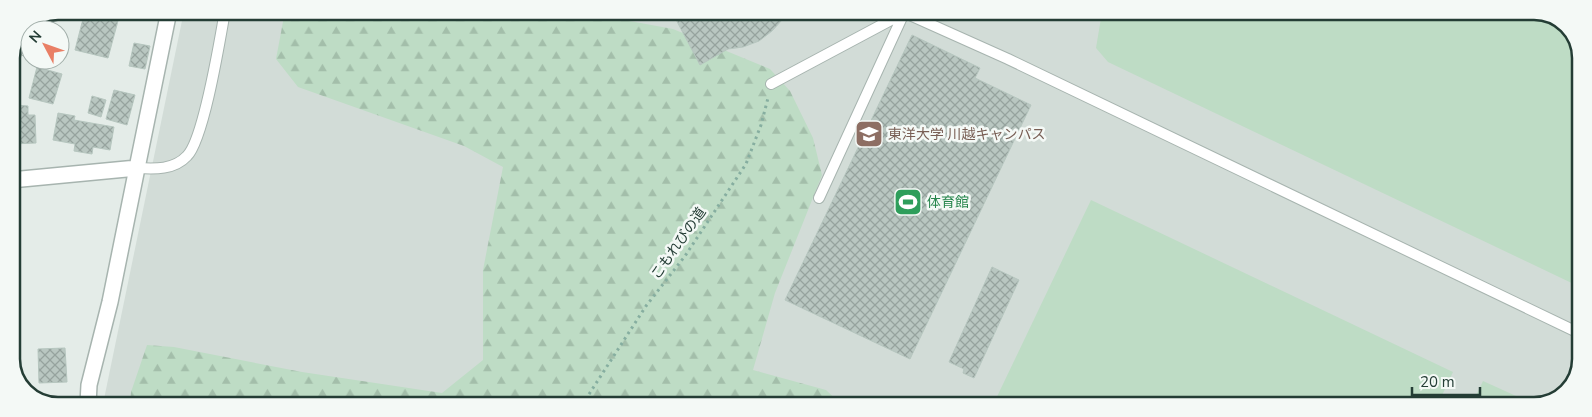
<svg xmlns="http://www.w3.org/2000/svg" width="1592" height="417" viewBox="0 0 1592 417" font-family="'Nunito Sans','Noto Sans JP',sans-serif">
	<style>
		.built { fill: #d2dcd7 }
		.forest { fill: url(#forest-firs) }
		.park { fill: #bedcc5 }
		.building { fill: url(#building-cross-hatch); stroke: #b6c6bf }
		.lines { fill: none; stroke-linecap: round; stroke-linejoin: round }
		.lane-casing { stroke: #a7b4af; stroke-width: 12 }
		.street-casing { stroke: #a7b4af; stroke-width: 18 }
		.path { stroke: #86aea0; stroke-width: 3; stroke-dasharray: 2.5 4; stroke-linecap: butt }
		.lane { stroke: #fff; stroke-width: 10 }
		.street { stroke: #fff; stroke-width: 15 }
		.labels { text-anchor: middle; stroke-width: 5; stroke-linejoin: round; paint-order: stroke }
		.education-label { font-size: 14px; fill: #785e54; stroke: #f4f9f6; text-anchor: start }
		.leisure-label { font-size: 14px; fill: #27864d; stroke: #f4f9f6; text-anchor: start }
		.street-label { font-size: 14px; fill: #243d35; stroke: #f4f9f6 }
		.rim { fill: none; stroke: #243d35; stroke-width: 2.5 }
	</style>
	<defs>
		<pattern id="forest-firs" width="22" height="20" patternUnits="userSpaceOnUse" patternTransform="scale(1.25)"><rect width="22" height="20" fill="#bedcc5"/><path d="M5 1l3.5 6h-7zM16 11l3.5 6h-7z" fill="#a3beaa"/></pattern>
		<pattern id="building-cross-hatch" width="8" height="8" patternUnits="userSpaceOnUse" patternTransform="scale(1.25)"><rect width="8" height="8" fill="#b9c7c1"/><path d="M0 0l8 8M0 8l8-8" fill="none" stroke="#96a39e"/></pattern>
	</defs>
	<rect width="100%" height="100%" fill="#e4ece8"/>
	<path class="built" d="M184,11l1362,2 23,14 12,27 -2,317 -16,25 -28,10 -1432,-2z"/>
	<path class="forest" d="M285,11l330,1 4,7 54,10 97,40 20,22 23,47 9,37 -47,118 -22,77 73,20 16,15 -712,-1 1,-12 16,-47 27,2 128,25 140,21 41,-33v-90l20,-103 -39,-21 -166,-59 -22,-28z"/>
	<path class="park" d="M1102,12l444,1 23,14 12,27 -1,233 -472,-225 -12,-14z
		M1091,200l362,172 -16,34 -444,-1z
		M1483,381l53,24 -65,1z"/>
	<path class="building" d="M85,11h13l21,6 -11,41 -33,-8z
		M654,12h14l-11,7z
		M672,12h126l-16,8 -10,11 -13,10 -16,6 -15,2 -28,16z
		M52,14l-4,16h-18v8l-10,-2 5,-11z
		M912,35l68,33 -5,10 56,27 -121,254 -125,-59z
		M134,43l16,3 -5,23 -16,-3z
		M37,67l25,7 -9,30 -24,-6z
		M114,90l21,5 -8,30 -21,-6z
		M92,96l14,4 -5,17 -13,-4z
		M11,102h5v3l12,1v9h7l1,28 -25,1z
		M58,113l17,3 -1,4 40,7 -4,23 -17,-3 -1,7 -18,-3 1,-7 -22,-4z
		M992,267l27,13 -45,98 -11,-5 1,-4 -15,-7z
		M65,348l2,34 -28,1 -1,-34z"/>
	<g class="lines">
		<defs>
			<path id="lane" d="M903,12l105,47 571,274
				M16,46l14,7
				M771,84l133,-71
				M137,168c18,1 37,2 50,-12 17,-17 33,-117 38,-145
				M819,198l85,-185"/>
			<path id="street" d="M11,180l126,-12 32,-157
				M88,404l1,-19 21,-83 27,-134"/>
		</defs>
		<use href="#lane" class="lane-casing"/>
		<use href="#street" class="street-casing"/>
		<path class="path" d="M582,405l64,-99 39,-50 61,-92 15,-39 7,-27"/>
		<use href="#lane" class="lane"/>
		<use href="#street" class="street"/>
	</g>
	<defs>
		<symbol id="university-square" viewBox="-11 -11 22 22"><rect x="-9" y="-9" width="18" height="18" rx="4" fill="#8d6e63" stroke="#f4f9f6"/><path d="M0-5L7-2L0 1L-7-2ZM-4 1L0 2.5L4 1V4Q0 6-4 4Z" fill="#fff"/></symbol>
		<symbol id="stadium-square" viewBox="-11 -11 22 22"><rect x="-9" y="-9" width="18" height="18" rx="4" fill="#2e9e5b" stroke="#f4f9f6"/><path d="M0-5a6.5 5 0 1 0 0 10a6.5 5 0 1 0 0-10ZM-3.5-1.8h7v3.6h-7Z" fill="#fff"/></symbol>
	</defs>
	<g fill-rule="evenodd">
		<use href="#university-square" x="853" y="118" width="32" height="32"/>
		<use href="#stadium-square" x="892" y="186" width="32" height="32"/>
	</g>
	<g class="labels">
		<g class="education-label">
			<text x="888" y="139">東洋大学 川越キャンパス</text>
		</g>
		<g class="leisure-label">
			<text x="927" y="207">体育館</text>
		</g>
		<g class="street-label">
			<text transform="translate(678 243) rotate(-55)" y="5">こもれびの道</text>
		</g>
	</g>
	<path d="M0 0H1592V417H0ZM58 20H1534A38 38 0 0 1 1572 58V359A38 38 0 0 1 1534 397H58A38 38 0 0 1 20 359V58A38 38 0 0 1 58 20Z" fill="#f4f9f6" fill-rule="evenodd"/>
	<path class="rim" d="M58 20H1534A38 38 0 0 1 1572 58V359A38 38 0 0 1 1534 397H58A38 38 0 0 1 20 359V58A38 38 0 0 1 58 20Z"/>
	<g transform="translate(45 45) rotate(311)"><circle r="24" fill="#f4f9f6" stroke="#a1aea9"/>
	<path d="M0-4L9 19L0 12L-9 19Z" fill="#e97f65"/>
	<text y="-8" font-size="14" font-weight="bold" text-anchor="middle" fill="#243d35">N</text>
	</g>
	<path d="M1412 387v8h68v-8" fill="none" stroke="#243d35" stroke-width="2.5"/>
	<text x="1420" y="387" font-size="15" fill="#243d35" stroke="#f4f9f6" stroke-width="4" paint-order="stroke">20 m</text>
</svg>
